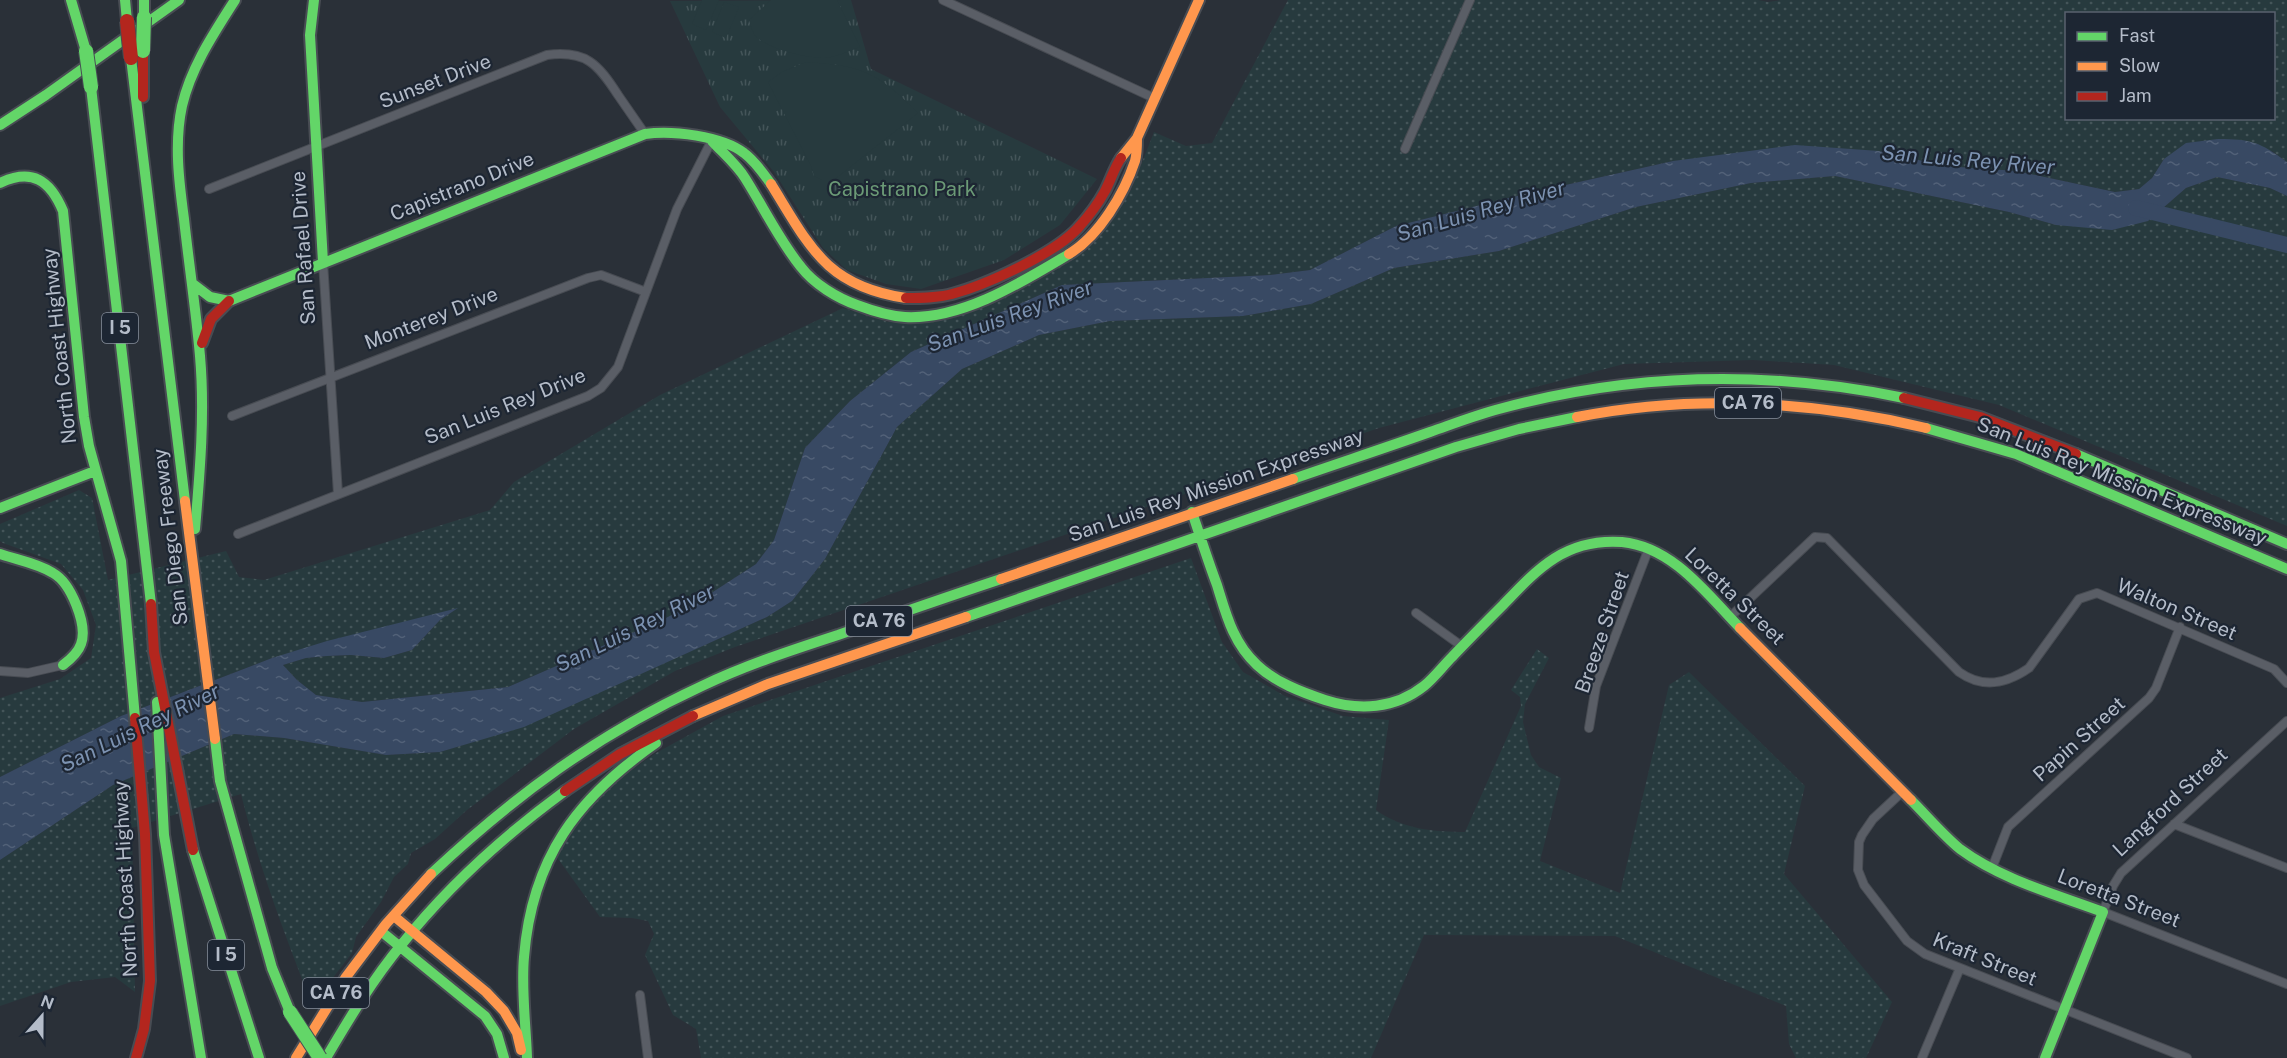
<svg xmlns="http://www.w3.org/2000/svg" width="2287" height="1058" viewBox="0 0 2287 1058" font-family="'Public Sans',sans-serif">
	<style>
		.grass { fill: url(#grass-dots); fill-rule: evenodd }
		.park { fill: url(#park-tufts) }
		.garden { fill: #273a3e }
		.water { fill: url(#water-ripples) }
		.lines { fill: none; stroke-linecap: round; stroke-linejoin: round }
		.river { stroke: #384963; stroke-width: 16 }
		.street-casing { stroke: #484c53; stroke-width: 10 }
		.fast-casing { stroke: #484c53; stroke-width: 14 }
		.slow-casing { stroke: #484c53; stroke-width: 14 }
		.jam-casing { stroke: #484c53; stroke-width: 14 }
		.street { stroke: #5a5e66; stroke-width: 8 }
		.fast { stroke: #63d668; stroke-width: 10 }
		.slow { stroke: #ff974d; stroke-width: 10 }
		.jam { stroke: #b3261e; stroke-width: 10 }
		.fast-bridge-casing { stroke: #474c53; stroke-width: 16; stroke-linecap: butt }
		.jam-bridge-casing { stroke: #474c53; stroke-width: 16; stroke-linecap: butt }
		.fast-bridge { stroke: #63d668; stroke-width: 14 }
		.jam-bridge { stroke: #b3261e; stroke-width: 14 }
		.labels { text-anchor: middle; stroke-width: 4.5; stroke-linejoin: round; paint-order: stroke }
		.shield { fill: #1d2633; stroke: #878f9c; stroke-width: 1.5 }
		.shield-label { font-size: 18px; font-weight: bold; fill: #b4bcc9 }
		.street-label { font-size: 20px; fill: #b4bcc9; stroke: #1d2633 }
		.park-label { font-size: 20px; fill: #6b9a76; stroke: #1d2633 }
		.water-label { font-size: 21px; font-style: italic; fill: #7c92b1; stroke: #1d2633 }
	</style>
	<defs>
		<pattern id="grass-dots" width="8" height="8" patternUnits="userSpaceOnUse" patternTransform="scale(1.5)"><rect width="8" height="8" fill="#273a3e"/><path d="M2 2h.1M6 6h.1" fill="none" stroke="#445559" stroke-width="1.8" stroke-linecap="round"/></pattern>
		<pattern id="park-tufts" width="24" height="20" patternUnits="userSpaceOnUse" patternTransform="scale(1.5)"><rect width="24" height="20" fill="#273a3e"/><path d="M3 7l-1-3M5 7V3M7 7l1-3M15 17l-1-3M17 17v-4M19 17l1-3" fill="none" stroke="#445559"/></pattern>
		<pattern id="water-ripples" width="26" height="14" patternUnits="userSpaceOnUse" patternTransform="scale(1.5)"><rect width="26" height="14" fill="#384963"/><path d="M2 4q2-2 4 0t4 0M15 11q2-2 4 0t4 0" fill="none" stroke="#526178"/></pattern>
	</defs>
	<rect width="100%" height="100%" fill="#2a3038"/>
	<path class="grass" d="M1288,0h470l10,2 13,-2h506v162l-15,-11 -108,8 -12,19 -13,11 -24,3 -98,-21 -72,-5 -66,-15 -206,10 -148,33 -129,32 -86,44 -40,5 -208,10 -151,67 -61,49 -45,47 -31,92 -18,24 -54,35 -40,21 -154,67 -146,15 -46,-7 -19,-15 -14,-15 23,-7 21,-2 24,-1 33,3 28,-8 28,-30 16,-11 -184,49 -151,58 -121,61v-79l60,-19 31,-21 5,-33 -13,-35 -22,-26 -58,-21 -3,-2v-17l79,-34 13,8 16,82 118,-29 13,26 25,3 226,-70 24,-28 146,-87 183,-87 45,14 69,-8 65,-28 65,-36 44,-60 23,-58 32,14 26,-3zM2066,14h208v104h-208z
		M1835,176l174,36 47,13 92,-4 38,-33 31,-11 53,11 17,8v330l-288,-121 -165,-40 -81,-5 -129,4 -245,64 -644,219 -60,24 -101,58 -107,81 -32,29 -24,14 -3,11 -14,13 -13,25 -25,35 -4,16 -40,52c-27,-70 -53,-138 -71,-211l-109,34 3,164 -20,-15 -44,5 -71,24v-146l113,-75 121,-51 50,4 102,17 54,-3 84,-26 243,-109 25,-16 33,-42 72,-132 65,-58 77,-34 71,-14 133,-5 68,-12 83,-36 105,-17 137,-44 115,-24z
		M1191,558l31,84 21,30 42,24 58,20 46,4 -13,90c26,19 58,22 89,22l56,-126 -1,-9 -9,-7 26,-41 12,9 -24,46 -2,18 8,33 8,12 22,11 -21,83 80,32 49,-208 20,-13 116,114 -21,88 108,128 -26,56h-70l-7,-14 -3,-38 -171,-70 -191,-1 -53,123h-670l-5,-29 -23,-14 -28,-60 9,-21 -6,-13 -16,-3 -32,-1 -44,-61 10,-20 32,-43 58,-40 67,-37z"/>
	<path class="park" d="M851,0l20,69 226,110 -37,46 -56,35 -83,29 -35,-5 -39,-14 -24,-22 -49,-76 -54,-65 -50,-106z"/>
	<path class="garden" d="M702,0h17l-13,30 -14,-6z
		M771,0h66l23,47c-11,4 -24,10 -36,11 -17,0 -61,-10 -70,-24 -2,-4 -4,-10 -5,-14z
		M724,2l15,5 -13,31 -14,-6z
		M806,62c55,3 73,11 112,51l-84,67h-12l-8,-4 -3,-10 -43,-84 14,-10z"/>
	<path class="water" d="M2218,139c33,0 42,3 69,23v34l-17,-8 -53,-11 -31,11 -38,33 -36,9 -56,-5 -47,-13 -174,-36 -84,7 -115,24 -137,44 -105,17 -83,36 -68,12 -133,5 -71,14 -77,34 -65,58 -72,132 -33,42 -25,16 -243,110 -84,25 -54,3 -102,-17 -50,-4 -121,51 -113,75v-83l121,-61 151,-58 55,-17 131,-33 -18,12 -28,30 -28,8 -33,-3 -24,1 -21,2 -23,7 14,15 19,15 46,7 146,-15 154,-67 40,-21 54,-35 18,-24 31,-92 45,-47 61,-49 151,-67 208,-10 40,-5 86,-44 129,-32 148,-33 122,-16 84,6 66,15 72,5 98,21 24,-3 13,-11 12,-19 22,-16z"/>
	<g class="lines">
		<path class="river" d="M2136,208l151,37"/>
		<defs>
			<path id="street" d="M943,0l211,98
				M1405,149l65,-149
				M209,189l338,-134c39,-5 51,9 71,40 9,13 18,26 27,39
				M323,262l15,232
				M232,416l356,-138 13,-3 45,17
				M238,534l350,-138 13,-8 17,-21 59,-158 35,-69
				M1416,613l47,34
				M1730,617l85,-80 12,1 132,134c24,17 47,12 70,-4l50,-69 18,-6 177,76 13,14
				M0,671l28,2 35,-8
				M2287,721l-166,152 -8,13 -10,26 184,72
				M1589,728l7,-42 53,-138
				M1902,792l-29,27 -11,16 -3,7 -1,28 6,15 43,56 18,13 262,104
				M2174,824l113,44
				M1992,868l16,-41 141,-129 7,-10 24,-61
				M640,995l8,63
				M1922,1058l38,-90"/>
			<path id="fast" d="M71,0l15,51
				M125,0l2,21
				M144,0v17
				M314,0l-4,35 13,227
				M131,58l54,443
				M91,87l60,517
				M0,125l46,-30 133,-95
				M712,141c11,12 25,24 33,37 19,30 34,62 56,89 13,17 36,31 56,38 16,6 31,11 48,12 57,3 117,-35 164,-63
				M0,183c32,-15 50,-3 63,28l21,206 5,29 32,115 14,157
				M193,284l17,13 19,4 416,-167c27,-4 77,2 99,19 11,8 19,20 27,31
				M1926,428l90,26 271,115
				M2076,454l211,90
				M1293,479c46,-16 92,-31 137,-47 23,-8 46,-17 69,-23 133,-36 270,-39 405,-11
				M0,508l95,-37
				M1192,512c8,24 16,49 25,73 9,29 16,58 40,80 18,17 44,27 68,35 34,11 70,9 99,-14 10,-8 19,-20 28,-29 17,-18 34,-35 51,-52 35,-37 63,-67 119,-63 51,5 85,52 118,86
				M195,529c5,-58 10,-116 5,-173 -4,-46 -11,-91 -16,-137 -5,-37 -10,-76 -2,-113 9,-39 32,-73 53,-106
				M0,554c17,6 37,9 53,19 18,10 35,52 28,71 -3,9 -10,15 -18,21
				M966,617l490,-170 63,-18 58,-12
				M157,702l7,133 37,223
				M215,739l5,42 52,187 18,44
				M1911,800c16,16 32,35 49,49 42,31 95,45 143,63l-58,146
				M193,850l66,208
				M431,874c83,-78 167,-140 271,-188 44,-21 90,-36 136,-51 54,-19 109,-38 163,-56
				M382,932l103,84 12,18 7,24
				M326,1058c23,-39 47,-79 76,-114 47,-59 103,-109 163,-153
				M527,1058c-1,-33 -6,-68 -3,-101 8,-99 53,-159 132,-214"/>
			<path id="slow" d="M1121,158l16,-20 62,-138
				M771,184c39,63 55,102 135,114
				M1069,254c30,-18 55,-60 66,-93 2,-7 2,-16 2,-23
				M1577,417c115,-23 236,-16 349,11
				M185,501l30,238
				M1001,579l292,-100
				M1740,628l171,172
				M693,716l75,-32 198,-67
				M395,917l91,75 18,19 13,22 4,17
				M296,1058l50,-81 40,-53 45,-50"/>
			<path id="jam" d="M143,51v46
				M906,298c16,0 31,0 46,-4 34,-9 102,-40 126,-66 10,-11 20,-24 27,-37 6,-11 9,-23 16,-33
				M202,343l9,-24 18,-18
				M1904,398l76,19 96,37
				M151,604l3,48 39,198
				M135,718l10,116 5,147 -6,48 -8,29
				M565,791l55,-37 73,-38"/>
		</defs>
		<use href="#street" class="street-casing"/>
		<use href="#fast" class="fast-casing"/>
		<use href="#slow" class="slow-casing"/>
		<use href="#jam" class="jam-casing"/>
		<use href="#street" class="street"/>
		<use href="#fast" class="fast"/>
		<use href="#slow" class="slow"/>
		<use href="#jam" class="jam"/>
		<defs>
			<path id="fast-bridge" d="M86,51l5,36
				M143,51l1,-34
				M290,1012l30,46"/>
			<path id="jam-bridge" d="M127,21l4,37"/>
		</defs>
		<use href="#fast-bridge" class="fast-bridge-casing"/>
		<use href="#jam-bridge" class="jam-bridge-casing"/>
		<use href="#fast-bridge" class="fast-bridge"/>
		<use href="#jam-bridge" class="jam-bridge"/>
	</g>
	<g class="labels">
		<g class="shield">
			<rect x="102" y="313" width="36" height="30" rx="4.5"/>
			<rect x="1715" y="388" width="66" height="30" rx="4.5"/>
			<rect x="846" y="606" width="66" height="30" rx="4.5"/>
			<rect x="208" y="940" width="36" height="30" rx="4.5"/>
			<rect x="303" y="978" width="66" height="30" rx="4.5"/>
		</g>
		<g class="shield-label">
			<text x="120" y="334">I 5</text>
			<text x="1748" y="409">CA 76</text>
			<text x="879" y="627">CA 76</text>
			<text x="226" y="961">I 5</text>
			<text x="336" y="999">CA 76</text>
		</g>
		<g class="street-label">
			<text transform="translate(435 81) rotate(-21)" y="7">Sunset Drive</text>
			<text transform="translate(462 186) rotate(-22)" y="7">Capistrano Drive</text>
			<text transform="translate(303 248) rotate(-94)" y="7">San Rafael Drive</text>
			<text transform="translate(431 318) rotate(-21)" y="7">Monterey Drive</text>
			<text transform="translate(59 346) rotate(-96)" y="7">North Coast Highway</text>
			<text transform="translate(505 406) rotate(-22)" y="7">San Luis Rey Drive</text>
			<text transform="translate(2122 481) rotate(22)" y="7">San Luis Rey Mission Expressway</text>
			<text transform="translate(1216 485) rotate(-19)" y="7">San Luis Rey Mission Expressway</text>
			<text transform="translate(170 537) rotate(-97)" y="7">San Diego Freeway</text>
			<text transform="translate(1735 596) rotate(44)" y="7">Loretta Street</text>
			<text transform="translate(2177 609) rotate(23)" y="7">Walton Street</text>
			<text transform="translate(1602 632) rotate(-71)" y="7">Breeze Street</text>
			<text transform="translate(2079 739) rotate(-42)" y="7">Papin Street</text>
			<text transform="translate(2170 802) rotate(-43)" y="7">Langford Street</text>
			<text transform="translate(125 879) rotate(-93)" y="7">North Coast Highway</text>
			<text transform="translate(2119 898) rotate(21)" y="7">Loretta Street</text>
			<text transform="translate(1985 959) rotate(22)" y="7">Kraft Street</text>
		</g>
		<g class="park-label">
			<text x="902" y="196">Capistrano Park</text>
		</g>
		<g class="water-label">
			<text transform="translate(1968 160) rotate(5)" y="7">San Luis Rey River</text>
			<text transform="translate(1481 211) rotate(-16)" y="7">San Luis Rey River</text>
			<text transform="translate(1010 316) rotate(-20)" y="7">San Luis Rey River</text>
			<text transform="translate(635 628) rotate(-26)" y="7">San Luis Rey River</text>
			<text transform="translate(140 728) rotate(-26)" y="7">San Luis Rey River</text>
		</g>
	</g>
	<rect x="2065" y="12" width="210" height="108" fill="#1d2633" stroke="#59626f" stroke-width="1.5"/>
	<rect x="2077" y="32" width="30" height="9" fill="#63d668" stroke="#59626f" stroke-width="1.5"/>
	<text x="2119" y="42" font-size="18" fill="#b4bcc9">Fast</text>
	<rect x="2077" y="62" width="30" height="9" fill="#ff974d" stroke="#59626f" stroke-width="1.5"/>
	<text x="2119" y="72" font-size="18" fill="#b4bcc9">Slow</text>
	<rect x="2077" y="92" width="30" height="9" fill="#b3261e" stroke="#59626f" stroke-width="1.5"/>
	<text x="2119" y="102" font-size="18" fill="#b4bcc9">Jam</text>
	<g transform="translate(42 1016) rotate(21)" stroke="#1d2633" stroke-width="4.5" paint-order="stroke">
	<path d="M0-4.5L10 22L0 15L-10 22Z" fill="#b4bcc9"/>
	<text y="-9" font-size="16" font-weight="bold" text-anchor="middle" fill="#b4bcc9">N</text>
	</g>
</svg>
